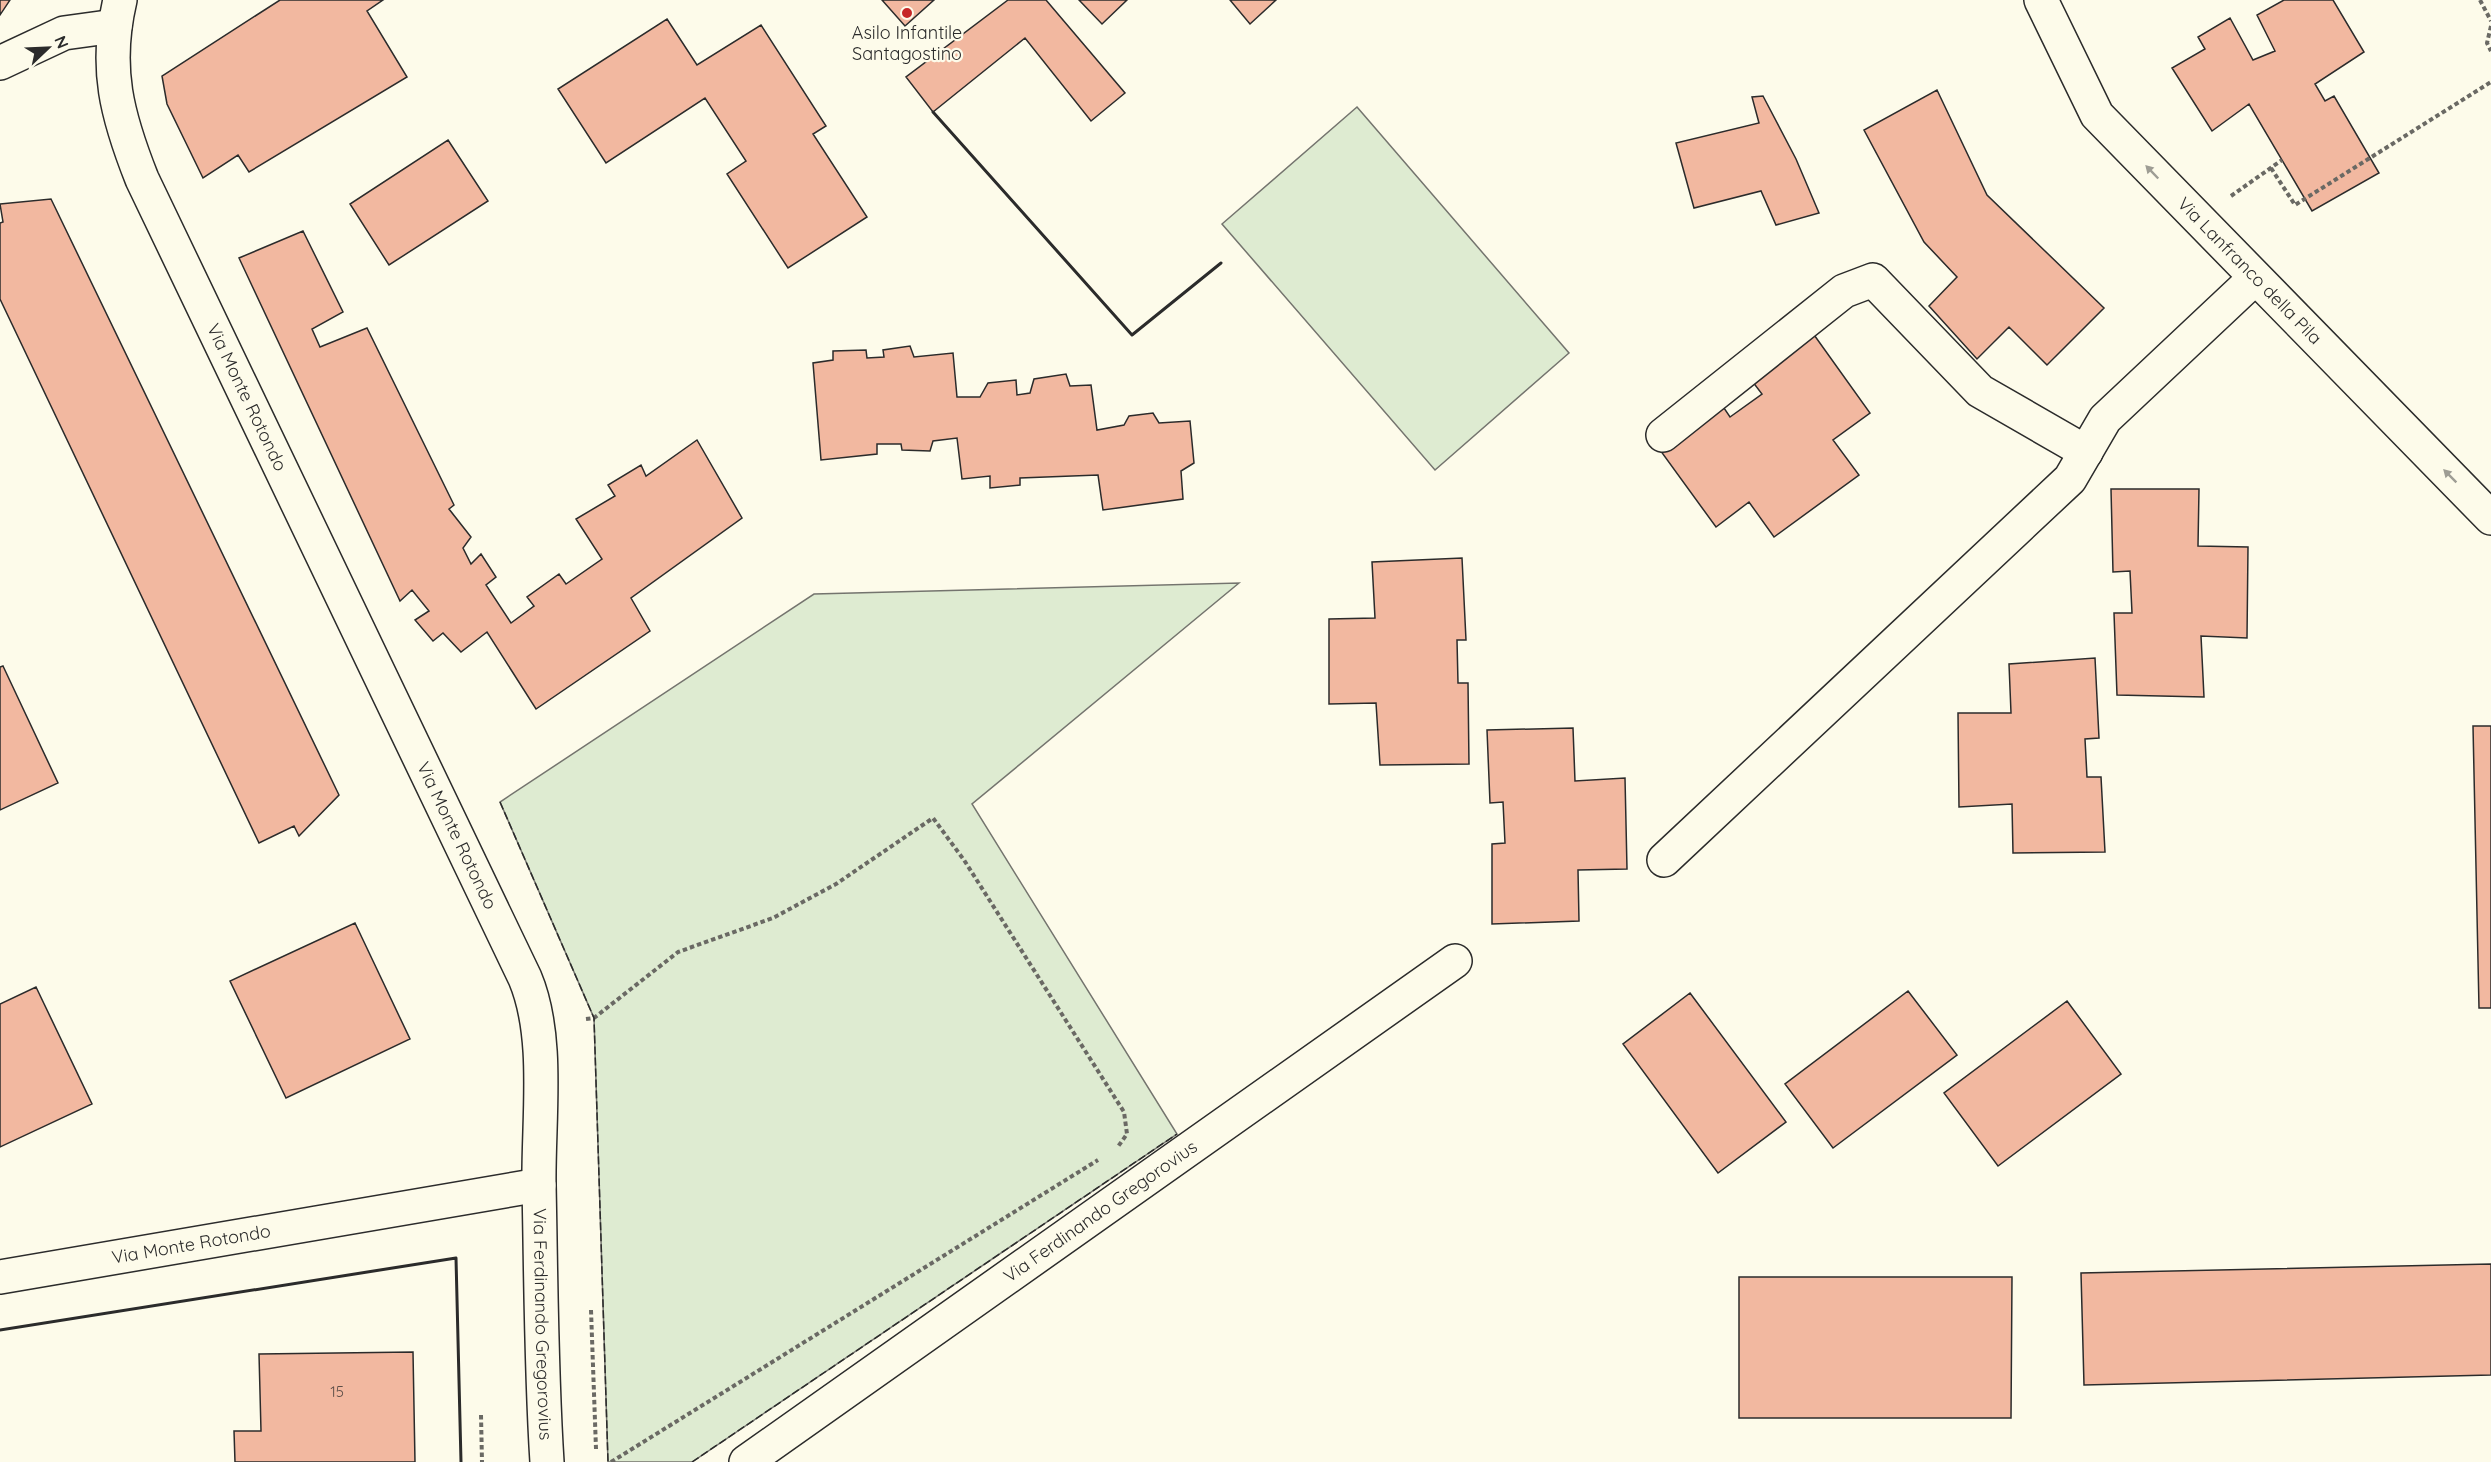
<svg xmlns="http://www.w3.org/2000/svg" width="2491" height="1462" viewBox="0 0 2491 1462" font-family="Quicksand,sans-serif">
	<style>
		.green { fill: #deebd1; stroke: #74746e; stroke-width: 1.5 }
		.building { fill: #f2b8a0; stroke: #2b2b2b; stroke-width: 1.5 }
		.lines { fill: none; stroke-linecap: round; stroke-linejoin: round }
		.minor-casing { stroke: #2b2b2b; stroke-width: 36 }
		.path { stroke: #6a6964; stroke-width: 4; stroke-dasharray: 4.5 3; stroke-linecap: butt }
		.minor { stroke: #fdfbea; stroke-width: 33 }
		.fence { stroke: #2b2b2b; stroke-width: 1.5; stroke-dasharray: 8 3; stroke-linecap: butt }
		.wall { stroke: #2b2b2b; stroke-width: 3 }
		.oneway { fill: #9e9d94 }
		.poi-dot { fill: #c62828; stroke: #fdfbea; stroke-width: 2 }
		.labels { text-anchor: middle; stroke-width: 4.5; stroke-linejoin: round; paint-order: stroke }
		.number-label { font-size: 15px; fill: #5d4e48 }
		.poi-label { font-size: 18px; fill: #2b2b2b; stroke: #fdfbea }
		.street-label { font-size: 18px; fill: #2b2b2b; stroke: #fdfbea }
	</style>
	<rect width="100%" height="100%" fill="#fdfbea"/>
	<path class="green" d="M1357,107l212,246 -134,117 -213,-246z
		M1239,583l-267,221 205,330 -485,328h-84l-14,-444 -94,-216 314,-208z"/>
	<path class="building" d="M0,0h10l-10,15z
		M280,0h103l-16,11 40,66 -158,95 -11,-17 -35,23 -36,-74 -5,-28z
		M882,0h52l-29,26z
		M1008,0h38l79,93 -34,28 -66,-83 -92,74 -27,-35z
		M1079,0h48l-25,24z
		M1230,0h46l-26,24z
		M2284,0h49l31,52 -49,32 10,17 9,-5 45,77 -67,38 -63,-107 -37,27 -40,-63 33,-19 -7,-12 32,-19 23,42 22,-9 -18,-36z
		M667,19l30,46 64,-40 65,101 -13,8 54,83 -79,51 -61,-94 19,-13 -41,-63 -99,65 -48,-74z
		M1937,90l50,105 117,113 -57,57 -38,-38 -32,32 -48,-53 28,-29 -33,-35 -60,-112z
		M1763,96l33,63 23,54 -43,12 -15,-34 -67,17 -18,-65 83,-20 -7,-26z
		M448,140l40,61 -99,64 -39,-61z
		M51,199l288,596 -40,41 -5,-10 -35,17 -259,-544v-76l3,-1 -3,-18z
		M303,231l40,81 -31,17 8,18 47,-19 87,177 -5,4 22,28 -8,11 8,16 10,-10 15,23 -10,8 25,38 23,-17 -7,-9 32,-23 7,10 36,-25 -26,-40 39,-23 -7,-11 33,-20 5,11 51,-36 45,78 -111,80 19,33 -114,78 -49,-77 -26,20 -18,-19 -10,8 -18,-21 14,-9 -17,-21 -12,11 -161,-343z
		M1812,332l58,81 -37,27 26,35 -85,62 -25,-35 -33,25 -56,-77 62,-45 8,12 32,-23 -13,-17z
		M910,346l4,11 39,-4 4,44h23l8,-14 28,-3 1,15 13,-2 4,-14 32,-5 4,12 21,-1 6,45 27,-5 5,-9 24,-3 6,10 31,-2 4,42 -13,8 2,28 -80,11 -5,-35 -78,3v7l-30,3v-12l-28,3 -5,-41 -24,3 -3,10 -28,-1 -1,-6h-24v10l-56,6 -8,-97 20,-3v-9l33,-1 1,8 17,-1 -1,-7z
		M2111,489h88l-1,57 50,1 -1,91 -46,-2 3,61 -87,-2 -3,-82h18l-2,-42 -17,1z
		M1462,558l4,82h-9l1,43h10l1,81 -89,1 -4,-62 -47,1v-85l46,-1 -3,-56z
		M2095,658l4,80 -14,1 2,38h14l4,75 -92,1 -1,-49 -53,3 -1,-94h53l-2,-49z
		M3,666l55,117 -58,27v-143z
		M2473,726h18v282h-12z
		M1573,728l2,53 50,-3 2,91 -49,1 1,51 -87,3v-80l13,-1 -2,-41 -13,1 -3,-73z
		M355,923l55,116 -124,59 -56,-117z
		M36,987l56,117 -92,43v-143z
		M1908,991l49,64 -124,93 -48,-64z
		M1690,993l96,129 -68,51 -95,-129z
		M2067,1001l54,73 -123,92 -54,-73z
		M2491,1264v111l-407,10 -3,-112z
		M1739,1277h273l-1,141h-272z
		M413,1352l2,110h-180l-1,-31h27l-2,-77z"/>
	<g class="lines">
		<defs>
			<g id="minor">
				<path id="s1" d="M120,0c-16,68 -3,116 22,179l383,799c25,59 13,142 14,207 2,92 2,185 8,277"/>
				<path id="s2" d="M2041,0l56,115 394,403"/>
				<path d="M0,63l64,-30 51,-7"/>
				<path d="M1663,435l181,-144 29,-11 107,111 106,61"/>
				<path d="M1664,860l406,-381 35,-60 150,-141"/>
				<path id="s3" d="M0,1277l539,-92"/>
				<path id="s4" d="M746,1462l709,-501"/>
			</g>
		</defs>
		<use href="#minor" class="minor-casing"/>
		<path class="path" d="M2480,0l11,21
			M2491,26l-4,17 4,8
			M2271,168l24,37 196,-123
			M2231,196l51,-36
			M586,1019l8,-1 84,-66 95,-34 63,-34 97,-66 31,42 160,252 3,22 -10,14
			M591,1310l5,139
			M481,1415l1,47
			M611,1462l487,-302"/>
		<use href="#minor" class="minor"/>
		<path class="fence" d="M500,802l94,216 14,444
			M692,1462l485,-328"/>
		<path class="wall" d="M933,112l199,223 89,-72
			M0,1330l456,-72 5,204"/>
	</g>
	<defs><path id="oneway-solid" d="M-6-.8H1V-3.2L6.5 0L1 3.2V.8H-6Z" transform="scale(1.5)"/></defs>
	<g class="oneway">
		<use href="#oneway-solid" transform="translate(2152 172) rotate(-134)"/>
		<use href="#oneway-solid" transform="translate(2450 476) rotate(-135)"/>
	</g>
	<circle class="poi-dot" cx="907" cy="13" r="6"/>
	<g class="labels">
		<g class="number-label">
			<text x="337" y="1397">15</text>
		</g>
		<g class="poi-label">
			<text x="907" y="39">Asilo Infantile<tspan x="907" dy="21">Santagostino</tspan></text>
		</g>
		<g class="street-label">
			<text dy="6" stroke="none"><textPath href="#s2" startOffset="346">Via Lanfranco della Pila</textPath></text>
			<text dy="6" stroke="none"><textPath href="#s1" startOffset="426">Via Monte Rotondo</textPath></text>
			<text dy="6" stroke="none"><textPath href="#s1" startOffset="912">Via Monte Rotondo</textPath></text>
			<text dy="6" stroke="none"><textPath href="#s4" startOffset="434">Via Ferdinando Gregorovius</textPath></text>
			<text dy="6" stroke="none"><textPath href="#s3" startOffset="194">Via Monte Rotondo</textPath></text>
			<text dy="6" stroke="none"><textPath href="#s1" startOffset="1418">Via Ferdinando Gregorovius</textPath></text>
		</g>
	</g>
	<g transform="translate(48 48) rotate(67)" stroke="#fdfbea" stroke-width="4.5" paint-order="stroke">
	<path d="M0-4.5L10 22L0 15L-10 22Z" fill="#2b2b2b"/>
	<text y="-9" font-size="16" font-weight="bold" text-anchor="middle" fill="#2b2b2b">N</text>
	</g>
</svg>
